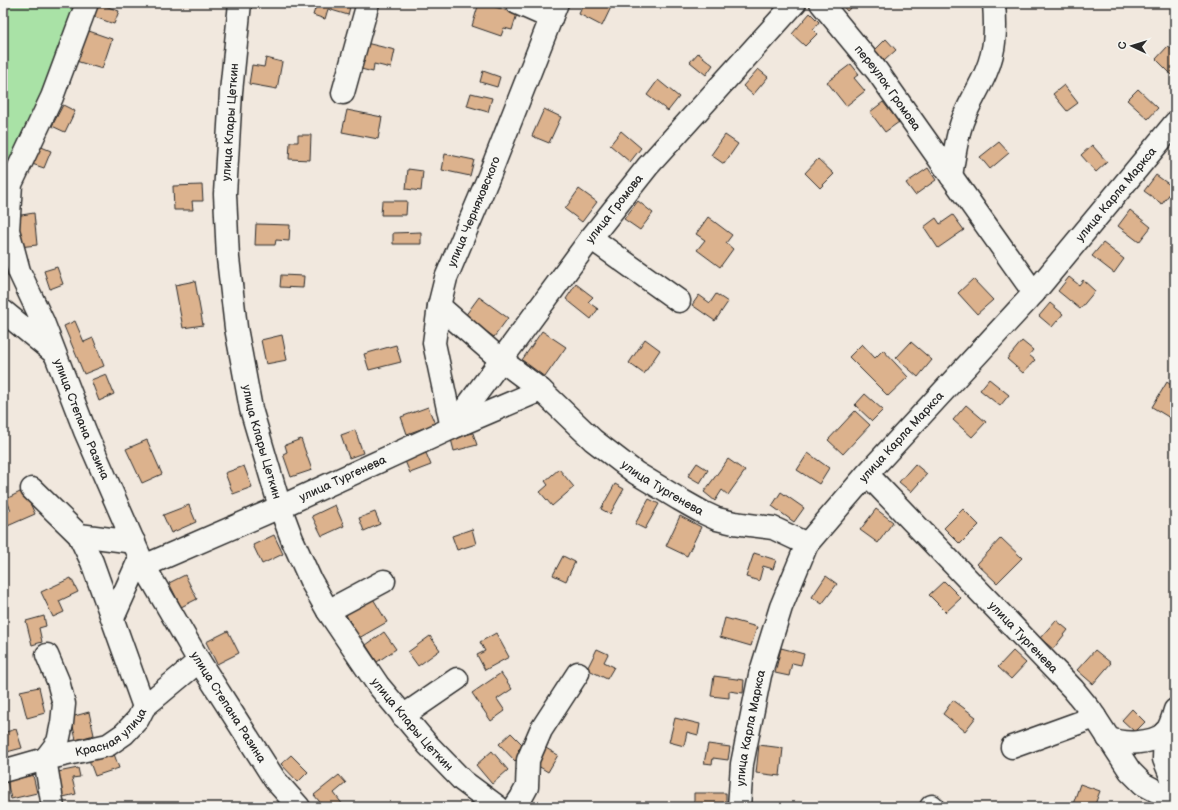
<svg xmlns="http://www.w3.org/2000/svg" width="1178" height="810" viewBox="0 0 1178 810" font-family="'Balsamiq Sans',sans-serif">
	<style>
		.green { fill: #a9e2a6; stroke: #6a8668 }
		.building { fill: #dcb28d; stroke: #2b2b2b }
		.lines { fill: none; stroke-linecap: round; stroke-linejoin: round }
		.minor-casing { stroke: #2b2b2b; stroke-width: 25 }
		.minor { stroke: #f6f6f2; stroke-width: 22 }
		.labels { text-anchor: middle; stroke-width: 3; stroke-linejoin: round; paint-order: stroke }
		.street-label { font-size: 12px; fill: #2b2b2b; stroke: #f6f6f2 }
	</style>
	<rect width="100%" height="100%" fill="#f1e8de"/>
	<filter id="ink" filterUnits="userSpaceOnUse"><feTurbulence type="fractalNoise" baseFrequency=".025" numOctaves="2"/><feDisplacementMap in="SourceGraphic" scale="8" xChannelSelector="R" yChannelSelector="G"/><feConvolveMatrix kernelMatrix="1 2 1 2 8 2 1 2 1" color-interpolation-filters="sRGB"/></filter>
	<g filter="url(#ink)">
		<path class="green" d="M3,3h75l-75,191z"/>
		<path class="building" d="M97,3l22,8 -5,13 -22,-8z
			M317,3h34l-3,12 -20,-6 -3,10 -12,-4z
			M479,3h4l34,11 -5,16 -8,-2 -3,8 -29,-10z
			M584,3h29l-11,23 -23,-12z
			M840,3h16l-9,8z
			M810,13l9,9 -6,8 4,4 -12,12 -13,-12z
			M86,30l26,9 -10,30 -26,-8z
			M886,39l10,11 -12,11 -9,-11z
			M366,43l29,7 -4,18 -17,-4 -1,8 -12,-3z
			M1168,46l7,7v25l-19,-19z
			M698,53l15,12 -7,10 -16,-13z
			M266,58l16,4 -5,27 -28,-5 3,-19 12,2z
			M851,64l8,10 -5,4 11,13 -19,15 -19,-24z
			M758,69l10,8 -15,18 -10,-9z
			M483,71l17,6 -3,10 -17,-5z
			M658,80l21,17 -11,14 -21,-16z
			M1064,85l14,18 -11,8 -14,-17z
			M1138,89l20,19 -10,11 -21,-19z
			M471,93l21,5 -4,14 -21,-6z
			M883,102l16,20 -14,10 -15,-20z
			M63,105l12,6 -10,21 -13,-6z
			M544,109l17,8 -12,26 -17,-7z
			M347,110l35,7 -4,22 -36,-7z
			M621,131l20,17 -11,14 -20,-17z
			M298,135h13l-1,25 -21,-1 1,-17h8z
			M725,135l13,9 -14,20 -13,-9z
			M999,142l10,11 -19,16 -10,-12z
			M1092,145l15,17 -11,10 -15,-17z
			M39,146l12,5 -7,17 -12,-4z
			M445,154l29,6 -4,16 -28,-6z
			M818,159l16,15 -14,14 -15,-15z
			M928,168l8,12 -21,15 -9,-12z
			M408,169l15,2 -2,20 -15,-2z
			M1156,175l18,13 -12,16 -18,-13z
			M202,185l1,16h-11l1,9h-19l-1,-24z
			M579,189l18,13 -15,20 -17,-13z
			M382,201h25l-1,14h-25z
			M638,201l15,12 -13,17 -16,-11z
			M1130,210l21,17 -12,15 -21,-16z
			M34,213l3,32 -18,2 -4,-31z
			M953,215l11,15 -26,18 -14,-21 12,-9 4,6z
			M708,217l24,18 -6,8 7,6 -13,18 -23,-17 8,-10 -9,-6z
			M256,224l34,1 -1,16 -13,-1 -1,5h-20z
			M421,232v12h-28v-11z
			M1103,243l21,16 -10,14 -22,-17z
			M57,267l6,17 -13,5 -6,-18z
			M281,275l23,1 -1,12 -23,-1z
			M1069,277l10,8 4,-5 12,11 -15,18 -22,-18z
			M973,279l20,21 -16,14 -19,-21z
			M195,281l8,44 -20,3 -8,-43z
			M576,284l17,13 -5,5 10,7 -7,10 -25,-20z
			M716,294l12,8 -13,19 -23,-16 7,-10 11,8z
			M479,297l29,21 -14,19 -29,-21z
			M1050,303l13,11 -11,13 -13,-11z
			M75,321l9,21 9,-4 11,28 -20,8 -20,-48z
			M542,331l24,16 -21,30 -23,-17z
			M282,335l5,25 -21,4 -5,-24z
			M645,339l15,11 -16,24 -15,-11z
			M1022,341l11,9 -4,5 6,5 -12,13 -16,-14z
			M911,342l21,18 -14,17 -22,-19z
			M862,344l13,14 8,-8 25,27 -20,19 -39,-39z
			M396,345l5,17 -32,8 -5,-16z
			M106,374l8,20 -15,7 -8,-21z
			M989,379l20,16 -9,11 -20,-16z
			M1167,382l8,6v33l-23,-14z
			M865,394l18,16 -11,11 -17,-16z
			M966,405l20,17 -14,15 -19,-17z
			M428,407l7,17 -28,10 -6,-17z
			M855,411l15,14 -27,29 -15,-14z
			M355,430l8,23 -14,5 -8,-23z
			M473,433l4,12 -23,6 -3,-12z
			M301,439l11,31 -21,7 -8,-23 4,-2 -2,-7z
			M147,440l15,34 -20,9 -16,-34z
			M426,453l5,12 -21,8 -5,-12z
			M808,453l21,15 -10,16 -22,-14z
			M728,459l17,12 -17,24 -6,-5 -7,11 -11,-9z
			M697,463l11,7 -8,13 -12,-7z
			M915,464l12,10 -16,18 -12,-10z
			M244,466l8,21 -19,7 -8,-21z
			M559,469l15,18 -22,19 -12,-14 8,-7 -3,-4z
			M615,484l9,5 -14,25 -9,-5z
			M24,490l11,24 -32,14v-15l8,-3 -5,-11z
			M781,492l23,16 -10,14 -22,-16z
			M649,499l10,5 -14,25 -10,-5z
			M189,505l7,17 -25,11 -8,-18z
			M335,505l9,21 -22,10 -10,-20z
			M876,509l17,13 -15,21 -18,-13z
			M963,509l16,16 -19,19 -16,-16z
			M375,512l5,12 -16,7 -5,-13z
			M680,516l21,11 -14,29 -21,-10z
			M472,529l4,15 -19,6 -5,-14z
			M274,535l9,19 -21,10 -9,-19z
			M1001,538l21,20 -25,25 -20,-19z
			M754,553l22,7 -3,9 -10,-3 -4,15 -13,-4z
			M563,556l12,6 -9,19 -13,-6z
			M185,575l12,24 -16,8 -12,-24z
			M826,576l11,8 -15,20 -10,-7z
			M71,578l7,14 -19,9 5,11 -11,5 -12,-25z
			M944,581l17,17 -15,14 -17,-17z
			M372,597l15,25 -28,16 -14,-25z
			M44,616l2,10 -7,2 3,14 -10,3 -6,-24z
			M725,618l32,9 -6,19 -31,-9z
			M1056,620l12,10 -15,19 -13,-11z
			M228,631l11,22 -22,11 -11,-22z
			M384,632l12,17 -19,13 -11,-17z
			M496,633l13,24 -24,13 -8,-15 8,-4 -5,-9z
			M430,636l10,14 -22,16 -10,-14z
			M781,648l23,6 -3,11 -9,-2 -3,13 -14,-3z
			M597,649l11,5 -4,8 10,5 -7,12 -20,-10z
			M1095,650l16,13 -18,21 -16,-14z
			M1013,651l13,12 -15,16 -13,-12z
			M501,673l11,16 -15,10 8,12 -14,10 -19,-28z
			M714,676l30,4 -1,13 -14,-2v7l-18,-2z
			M39,687l6,26 -18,5 -7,-27z
			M953,700l23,17 -11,14 -22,-17z
			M1132,709l13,13 -10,10 -13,-12z
			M89,712l5,23 -18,5 -5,-23z
			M675,718l25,6 -2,11 -11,-3 -3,14 -15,-4z
			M16,729l6,19 -19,5v-20z
			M511,733l12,12 -5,5 4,4 -7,7 -16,-17z
			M708,744l22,3 -2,13 -15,-2 -1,6 -8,-1z
			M759,745l24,3 -3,28 -24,-3z
			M544,747l14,8 -10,17 -13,-8z
			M113,751l6,17 -24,8 -6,-16z
			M492,751l16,19 -16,14 -16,-19z
			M291,755l17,17 -10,10 -17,-18z
			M78,768l2,9 -8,1 4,16 -13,3 -5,-25z
			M33,775l4,18 -26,6 -4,-18z
			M339,775l7,8 -12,10 9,12 -3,2h-16l-10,-12z
			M1080,784l20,7 -6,16h-22z
			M694,793h32v13h-32z
			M756,804l28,2v1h-28z"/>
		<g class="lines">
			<defs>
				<g id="minor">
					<path id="s1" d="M87,3l-35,94 -41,87 -3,46 11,41 24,51 42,109 59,135 55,95 76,119 24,27"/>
					<path id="s2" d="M240,3l-9,89 -6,102 3,64 8,70 15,81 29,98 12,32 19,42 17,30 50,74 50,60 35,36 35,26"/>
					<path d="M517,3l34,15"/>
					<path id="s3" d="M821,3l56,68 157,222"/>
					<path d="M343,93l25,-90"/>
					<path d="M951,176c3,-18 5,-37 11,-54 6,-17 17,-33 24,-50 10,-23 10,-44 8,-69"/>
					<path d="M591,238l88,63"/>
					<path d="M439,306l62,54 40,30"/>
					<path d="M3,311l50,41"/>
					<path id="s4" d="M452,427l139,-189 57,-72 147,-163"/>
					<path id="s5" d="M452,428l-18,-85 5,-37 7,-28 43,-102 68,-173"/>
					<path id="s6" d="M867,474l206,215 18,22 39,60 13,13 32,17"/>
					<path d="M32,489l47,46 13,27 52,145"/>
					<path d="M79,535l55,7"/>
					<path id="s7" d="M144,566l136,-59 172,-79 89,-38 52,50 43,33 43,26 23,13 15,7 17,4 39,5 34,16"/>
					<path d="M328,611l56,-30"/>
					<path d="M113,618l27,-60"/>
					<path d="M47,655l11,26 6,23 -2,19 -4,19 -13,17 8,48"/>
					<path d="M403,716l54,-37"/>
					<path d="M1165,732l-1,27 11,27"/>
					<path d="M1108,738c15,7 44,6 57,-5 5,-5 8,-16 10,-23"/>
					<path d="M1012,747l83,-30"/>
					<path id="s8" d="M3,771l42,-12 63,-14 16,-11 14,-15 6,-12 55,-46"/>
					<path d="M515,807l6,-9 6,-11 1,-27 13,-30 37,-57"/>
					<path id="s9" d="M739,807l3,-43 18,-89 21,-68 26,-63 60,-70 167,-181 141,-170"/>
					<path d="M931,807l1,-1"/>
				</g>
			</defs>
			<use href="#minor" class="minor-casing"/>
			<use href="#minor" class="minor"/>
		</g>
	</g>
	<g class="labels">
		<g class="street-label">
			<text dy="4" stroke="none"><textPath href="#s3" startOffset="108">переулок Громова</textPath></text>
			<text transform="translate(230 122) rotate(-86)" y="4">улица Клары Цеткин</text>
			<text dy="4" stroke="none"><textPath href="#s9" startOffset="740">улица Карла Маркса</textPath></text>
			<text dy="4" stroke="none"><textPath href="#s4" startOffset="272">улица Громова</textPath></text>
			<text dy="4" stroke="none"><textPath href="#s5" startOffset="225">улица Черняховского</textPath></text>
			<text dy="4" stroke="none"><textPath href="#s1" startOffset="446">улица Степана Разина</textPath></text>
			<text dy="4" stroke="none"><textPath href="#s9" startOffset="416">улица Карла Маркса</textPath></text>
			<text dy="4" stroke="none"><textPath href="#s2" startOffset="443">улица Клары Цеткин</textPath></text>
			<text dy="4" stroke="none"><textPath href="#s7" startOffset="217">улица Тургенева</textPath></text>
			<text dy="4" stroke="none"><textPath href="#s7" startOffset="591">улица Тургенева</textPath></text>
			<text dy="4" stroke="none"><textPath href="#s6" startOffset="226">улица Тургенева</textPath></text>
			<text dy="4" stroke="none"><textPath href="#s1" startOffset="770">улица Степана Разина</textPath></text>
			<text dy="4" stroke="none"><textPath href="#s2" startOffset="767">улица Клары Цеткин</textPath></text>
			<text dy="4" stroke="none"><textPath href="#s9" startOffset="80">улица Карла Маркса</textPath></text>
			<text dy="4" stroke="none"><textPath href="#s8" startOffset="117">Красная улица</textPath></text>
		</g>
	</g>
	<rect width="1178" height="810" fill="none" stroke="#f6f6f2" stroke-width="16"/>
	<rect x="8" y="8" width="1162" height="794" fill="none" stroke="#2b2b2b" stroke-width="1.5" filter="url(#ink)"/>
	<g transform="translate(1132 46) rotate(274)" stroke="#f6f6f2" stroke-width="3" paint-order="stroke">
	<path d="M0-3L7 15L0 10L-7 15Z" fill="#2b2b2b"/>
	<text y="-6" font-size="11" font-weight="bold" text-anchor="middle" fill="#2b2b2b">С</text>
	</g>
</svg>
